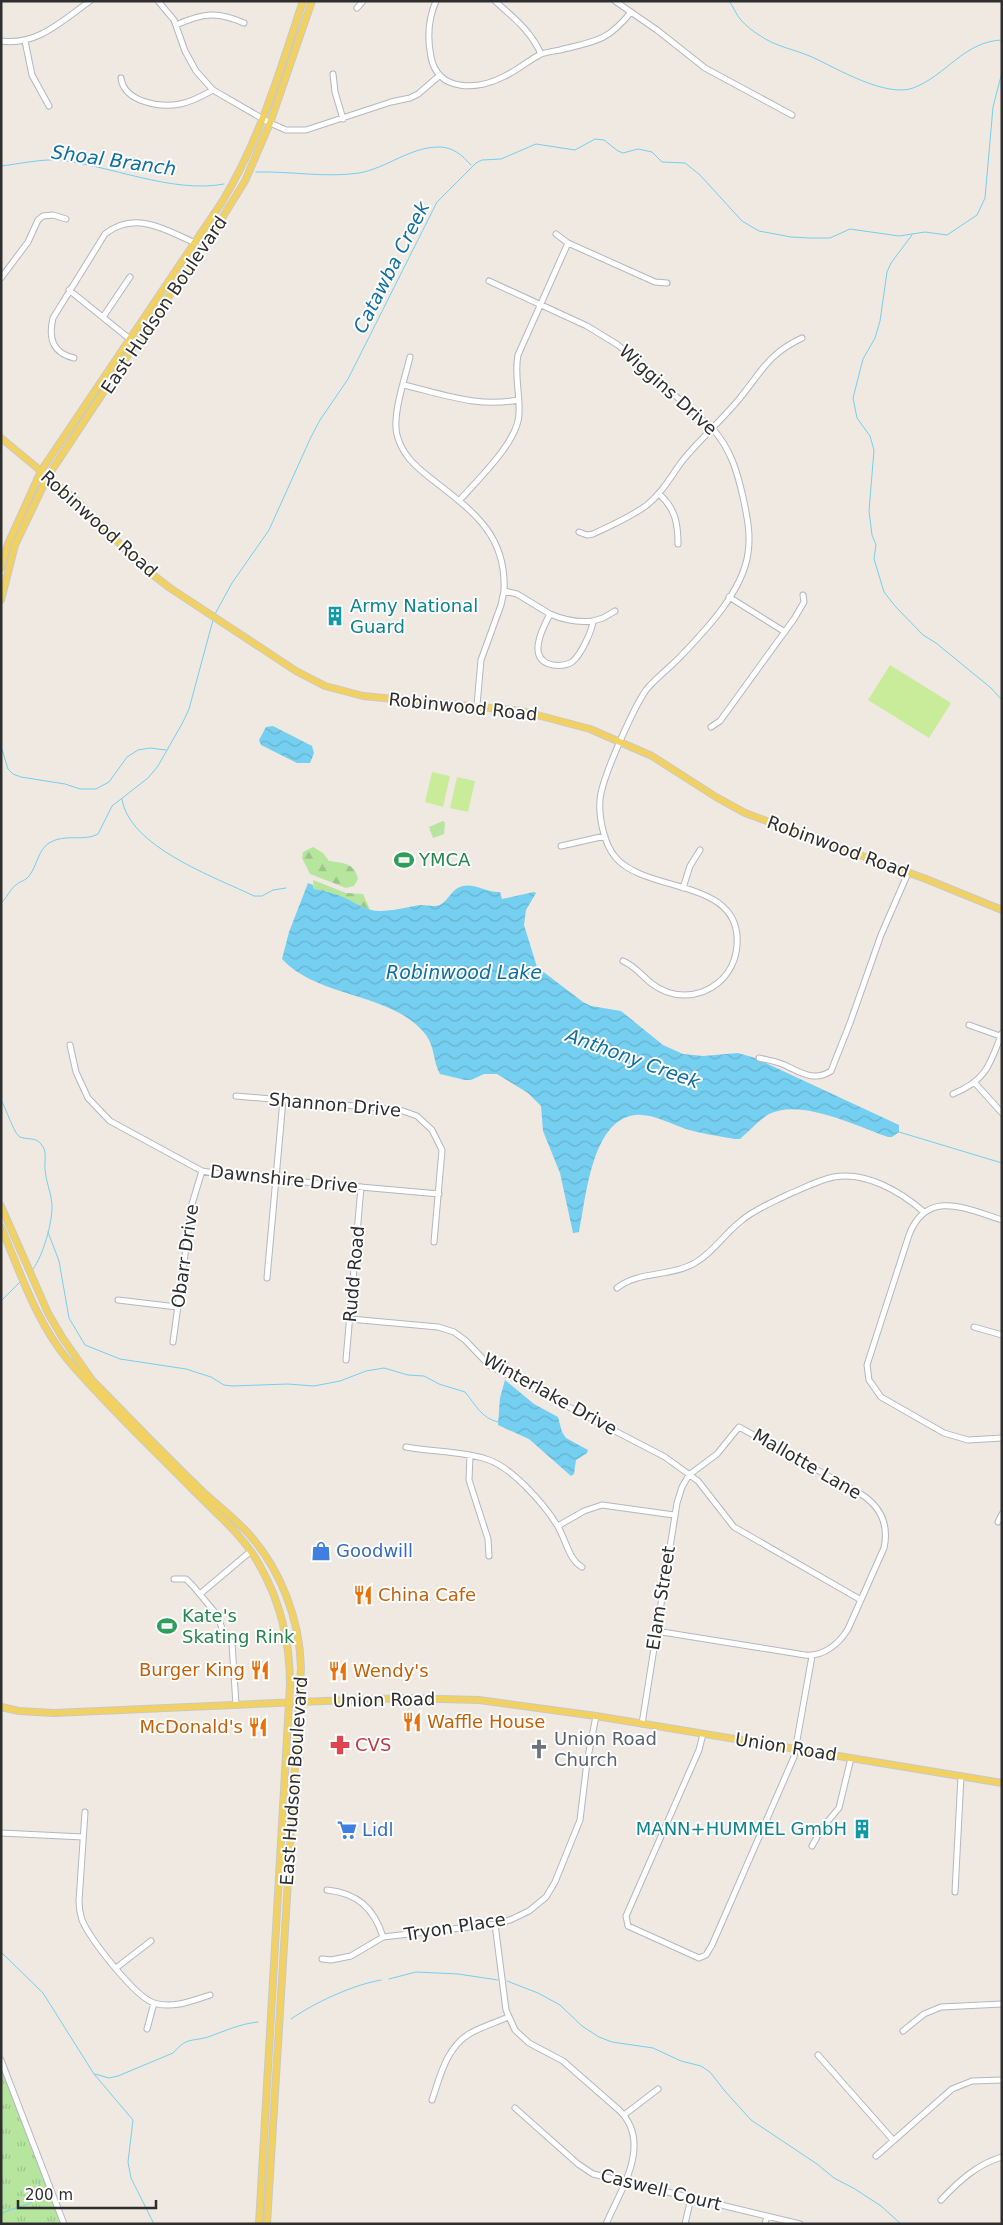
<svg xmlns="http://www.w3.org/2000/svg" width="1003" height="2225" viewBox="0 0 1003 2225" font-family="'DejaVu Sans',sans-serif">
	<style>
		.grass { fill: url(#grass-tufts) }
		.forest { fill: url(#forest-firs) }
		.pitch { fill: #c9ec9a }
		.water { fill: url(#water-waves) }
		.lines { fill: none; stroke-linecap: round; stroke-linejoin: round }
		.stream { stroke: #75cff0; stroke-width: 1 }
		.minor-casing { stroke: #b4b7c1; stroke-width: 7 }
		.major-casing { stroke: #c9c9c9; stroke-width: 8 }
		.minor { stroke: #fff; stroke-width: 5 }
		.major { stroke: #f2d163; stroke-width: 6 }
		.labels { text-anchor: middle; stroke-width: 4; stroke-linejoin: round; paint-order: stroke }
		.street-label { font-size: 18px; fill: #2e2e2e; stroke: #fff }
		.culture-label { font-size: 18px; fill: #0d838f; stroke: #fff; text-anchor: start }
		.leisure-label { font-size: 18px; fill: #27864d; stroke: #fff; text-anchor: start }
		.shop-label { font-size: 18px; fill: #366cbe; stroke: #fff; text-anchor: start }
		.food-label { font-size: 18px; fill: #c56008; stroke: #fff; text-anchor: start }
		.worship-label { font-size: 18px; fill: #5b616d; stroke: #fff; text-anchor: start }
		.health-label { font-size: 18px; fill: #be3a42; stroke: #fff; text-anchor: start }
		.water-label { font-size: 19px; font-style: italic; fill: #0d6fa3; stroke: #fff }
	</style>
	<defs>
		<pattern id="grass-tufts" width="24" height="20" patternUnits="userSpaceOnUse" patternTransform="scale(1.25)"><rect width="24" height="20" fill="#b6e59e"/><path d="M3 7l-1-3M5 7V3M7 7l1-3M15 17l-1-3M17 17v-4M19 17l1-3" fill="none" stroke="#9dc588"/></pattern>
		<pattern id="forest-firs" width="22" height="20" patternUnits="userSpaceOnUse" patternTransform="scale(1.25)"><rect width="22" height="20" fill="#b6e59e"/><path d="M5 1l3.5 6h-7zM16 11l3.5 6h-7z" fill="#9dc588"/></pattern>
		<pattern id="water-waves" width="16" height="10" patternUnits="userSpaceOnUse" patternTransform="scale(1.25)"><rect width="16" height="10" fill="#75cff0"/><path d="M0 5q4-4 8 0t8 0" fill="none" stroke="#66b2ce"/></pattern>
	</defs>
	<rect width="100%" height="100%" fill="#efe9e1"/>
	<path class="grass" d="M443,821l2,2 -1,11 -11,4 -4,-11z
		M1,2065l60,159h-60z"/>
	<path class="forest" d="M313,847l10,6 6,8c14,2 26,2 29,18l-4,7 -8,2 -36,-14 -8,-16 1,-6z
		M313,880l33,13 17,1 7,16 -42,-18 -14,-3z"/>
	<path class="pitch" d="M890,665l61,38 -22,35 -61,-38z
		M432,772l18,4 -7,31 -18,-5z
		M457,777l18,4 -7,31 -18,-4z"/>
	<path class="water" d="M273,726l39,20 2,7 -4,10h-13l-36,-18 -2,-5 7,-13z
		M308,883l5,2 1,4c12,2 23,5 33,10 11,5 20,12 32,12 15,0 28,-4 42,-6 6,0 13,2 19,0 9,-5 12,-17 23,-19 12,-3 24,7 37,6l2,7 32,-7 2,1 -10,17 -2,15 13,42 46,35 8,4 30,5 42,34 20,9 20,2 35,-3 17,5 144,67v7l-7,5h-4c-31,-11 -88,-39 -119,-23 -10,6 -20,17 -29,25h-5c-16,-3 -33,-5 -49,-10 -15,-5 -35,-16 -51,-14 -44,5 -49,85 -56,117l-6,1 -13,-60 -17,-42 -2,-25 -13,-13 -31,-19h-13l-13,6h-6l-25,-6c-7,-12 -5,-27 -14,-39 -33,-43 -107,-36 -144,-76l7,-27z
		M505,1380l29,24 24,13 4,15 4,6 22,12 -1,3 -11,7 -2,14 -3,2 -42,-37 -31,-14 2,-27z"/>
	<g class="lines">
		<path class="stream" d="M729,1c5,6 7,14 12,19 5,6 12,11 18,15 17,12 35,14 53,22 24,11 74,41 101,31 33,-12 51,-47 89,-48
			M1,166c18,-2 39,-7 57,-6 51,5 115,34 166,24
			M256,172c34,-1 70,6 103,1 28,-5 51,-26 80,-26 14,0 23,8 32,18
			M912,235l-21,28 -4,9 -7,49 -5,17 -12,21 -10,39 4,20 13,18 4,14 -5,61 3,24 4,10 -2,14 10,33 11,14 28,29 13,8 55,45 11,12
			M215,614l17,-31 37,-53 42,-93 9,-17 28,-41 89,-177 39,-39 6,-3 19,-1 35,-15 39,6 20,-11 9,1 14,11 5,2 15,-4 14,3 10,10 23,1 15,12 42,46 17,10 32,6 20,1h19l20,-9 49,7 26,-4 22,3 30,-20 8,-17 8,-91 9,-35
			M1,746l7,23 5,5 8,3 44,7 15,5h16l13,-7 18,-25 11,-7 12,-2 16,2
			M122,799c7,48 93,78 132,97h8l11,-6 13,-2
			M1,903c6,-5 9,-14 15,-18 4,-4 9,-4 13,-9 8,-10 9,-26 20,-33 16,-10 35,-1 49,-9l14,-28 36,-28 10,-12 25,-44 6,-13 24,-89
			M1,1100c5,8 13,34 19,37 8,3 16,0 21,7 7,8 3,17 4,26 1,12 6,22 7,34 1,17 -9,52 -19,65
			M899,1132l103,31
			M48,1232l11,29 10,57 16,27 35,14 66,10 25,8 13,8 8,1 56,-2 26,2 26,-5 26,-10 18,-3 24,7 16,1 15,8 26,8c11,13 16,26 33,30
			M1,1301l20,-20
			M1,1952l42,41 51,81 39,46 -5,42 3,16 23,46
			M389,1979l27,-7 42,2 40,6
			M507,1981l31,12 22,12 22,21 17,11 13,5 41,6 28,13 20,5 9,6 14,18 27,30 66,44 17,14 21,11 26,17 20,18
			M291,2019c23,-16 61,-34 90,-39
			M95,2074l14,4 9,-2 55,-23c14,-16 17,-11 35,-16 17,-6 31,-13 50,-15
			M1,2214c18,-11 43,-5 38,-34"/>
		<defs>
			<path id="minor" d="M158,1l16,19 11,31 11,20 17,19 57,33 16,7h20l85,-28 19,-4 8,-4 21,-18
				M436,1c-8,18 -9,36 -5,56 7,36 48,33 74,19 13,-6 24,-16 36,-22 6,-2 13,-3 19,-4 35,-9 47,-8 71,-38
				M495,1c19,17 36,30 46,53
				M615,1l42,29 48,38 87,47
				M357,8l6,-7
				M176,25c27,-12 41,-14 68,-2
				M1,41c36,5 61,-20 89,-40
				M25,41l7,34 17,31
				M333,74l2,18 8,27
				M121,78c3,24 39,30 59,26 12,-2 22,-8 33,-14
				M556,234l12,9 87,39 12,1
				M1,278l27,-36 10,-22 5,-4 10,-1 13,4
				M489,281l98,45 31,19 95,84c18,21 24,42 30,68 4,19 8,37 5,56 -5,39 -44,79 -70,106 -10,10 -23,20 -32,31 -13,19 -40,80 -45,103 -4,19 2,50 15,65 32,36 126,20 121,87 -1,15 -8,29 -19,38 -20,16 -47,16 -67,0 -10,-8 -16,-17 -28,-22
				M69,290l67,54
				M103,317l27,-40
				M410,357c-5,21 -18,58 -13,78 5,19 17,30 32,42 41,32 78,56 75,114
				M74,358c-21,-5 -26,-19 -21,-40l52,-84c30,-24 61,-4 90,9
				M404,385c38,9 75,23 114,15
				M659,494c16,14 19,29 19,50
				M459,501c19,-22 60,-60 60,-88 1,-20 -5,-39 -1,-58l50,-112
				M579,532l8,3 6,-1c19,-9 38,-17 54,-29 16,-13 24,-29 36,-45 18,-22 39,-40 57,-62 22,-27 28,-44 62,-60
				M729,597l56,35
				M593,621l10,-3 12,-7
				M477,705l4,-45 20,-55 3,-14 13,3 33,20c-8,15 -24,46 3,51 7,1 14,0 19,-3 9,-7 20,-31 21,-41 -16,2 -29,-1 -43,-7
				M711,727l9,-6 74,-102 10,-17 -1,-7
				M561,846l44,-10
				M683,888l7,-22 10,-16
				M969,1025l31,11
				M70,1045l6,27 12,26 22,23 92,50 24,4 213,19
				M759,1058c8,2 16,3 23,6 17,7 31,19 49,7l19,-48 31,-88 27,-62
				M975,1083l27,30
				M953,1094c34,-14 37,-30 49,-61
				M236,1096l132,11 35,4 14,5 15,14 10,20 -8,92
				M1002,1220c-35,-11 -75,-32 -93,15l-42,130 2,15 12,17 63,36 24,7 34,-2
				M267,1278l16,-178
				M617,1288c21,-17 52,-11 76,-24 19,-10 31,-30 48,-43 14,-12 30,-18 46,-26 15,-6 31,-15 47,-18 32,-6 67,15 90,35
				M118,1300l59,7
				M350,1319l88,8 16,5 11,8 25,26 175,91 33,24 36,46 127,73
				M974,1327l28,8
				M173,1342l19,-138 10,-33
				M346,1360l15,-173
				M406,1447c26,5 54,4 80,12 25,7 58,45 71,66 9,14 11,34 25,42
				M470,1456l-1,24 19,59 1,17
				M998,1522l4,-8
				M558,1526l26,-15 18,-6 72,10
				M174,1579h12l7,7 25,30 6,19 8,8 4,62
				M200,1594l51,-43
				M642,1724l35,-221 5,-16 7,-12 28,-21 22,-27 122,67c20,13 28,31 23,54l-36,81c-9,15 -25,28 -43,26l-149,-24
				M703,1734l-4,16 -73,166 2,10 71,32 7,-3 6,-10 82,-188 18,-101
				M85,1812l-6,89c0,6 1,13 3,19 8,19 53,77 72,83 18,6 38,-2 56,-8
				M1,1833l82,4
				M812,1846l10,-18 17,-20 12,-50
				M327,1890c30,3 47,18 56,47
				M955,1892l6,-116
				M495,1924l11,86 9,20 14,13 34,18 56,49c34,33 2,79 -13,114
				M322,1959l9,1 20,-4 32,-19 112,-13 15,-4 19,-9 17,-14 9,-15 25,-62 7,-58 9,-46
				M116,1968l35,-27
				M147,2029l7,-26
				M903,2031l21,-17 17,-7 61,-3
				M818,2055l75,85
				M1,2060l63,164
				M432,2100c8,-23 14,-52 37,-66 12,-7 26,-11 39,-17
				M515,2108l63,56 15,10 207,50
				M624,2115l34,-26
				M876,2156l76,-67 20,-8 30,-1
				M941,2200c17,-18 36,-36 61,-43
				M685,2224l6,-26
				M765,2224l2,-8"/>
			<path id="major" d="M1,438l75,62 68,68 26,20 126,83 29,15 38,10 159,15 68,18 62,27 64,41 29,16 181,66 76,31
				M1,568l7,-24 33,-73 181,-269c38,-62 58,-132 81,-201
				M1,600l14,-55 33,-69 80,-121 83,-119 34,-55 25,-58 42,-122
				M1,1206l47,107 14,24 30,43c35,35 69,72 105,106 16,16 34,29 50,46 33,36 53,87 54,136l-34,556
				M1,1227c19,45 35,94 66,132 39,46 84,88 126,131 23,23 51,46 67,76 21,37 30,77 30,119l-31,539
				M1,1707l18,4 35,2 244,-11 106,-4 75,2 117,16 406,67"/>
		</defs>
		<use href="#minor" class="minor-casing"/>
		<use href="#major" class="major-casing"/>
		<use href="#minor" class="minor"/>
		<use href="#major" class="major"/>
	</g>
	<defs>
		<symbol id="building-bare" viewBox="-9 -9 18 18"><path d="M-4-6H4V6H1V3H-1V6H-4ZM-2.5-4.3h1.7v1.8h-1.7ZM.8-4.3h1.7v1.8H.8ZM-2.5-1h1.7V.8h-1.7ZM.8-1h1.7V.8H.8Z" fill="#0f9aa8" stroke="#fff" stroke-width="2.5" paint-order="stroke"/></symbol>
		<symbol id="stadium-bare" viewBox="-9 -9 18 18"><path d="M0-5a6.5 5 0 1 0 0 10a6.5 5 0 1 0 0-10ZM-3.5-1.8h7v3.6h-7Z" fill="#2e9e5b" stroke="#fff" stroke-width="2.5" paint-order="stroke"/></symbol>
		<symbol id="shop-bare" viewBox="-9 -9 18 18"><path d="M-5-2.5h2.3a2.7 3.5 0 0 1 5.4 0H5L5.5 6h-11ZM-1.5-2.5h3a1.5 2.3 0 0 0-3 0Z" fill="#3f7fe0" stroke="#fff" stroke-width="2.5" paint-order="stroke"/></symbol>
		<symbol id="restaurant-bare" viewBox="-9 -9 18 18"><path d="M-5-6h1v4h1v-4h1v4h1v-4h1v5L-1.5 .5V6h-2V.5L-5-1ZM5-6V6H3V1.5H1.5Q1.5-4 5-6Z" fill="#e8710a" stroke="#fff" stroke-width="2.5" paint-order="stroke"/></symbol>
		<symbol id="pharmacy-bare" viewBox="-9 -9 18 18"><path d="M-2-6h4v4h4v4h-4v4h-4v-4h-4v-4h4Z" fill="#e0444e" stroke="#fff" stroke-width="2.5" paint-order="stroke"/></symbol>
		<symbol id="church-bare" viewBox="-9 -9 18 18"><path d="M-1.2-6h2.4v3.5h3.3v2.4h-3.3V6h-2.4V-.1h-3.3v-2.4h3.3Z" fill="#6b7280" stroke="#fff" stroke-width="2.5" paint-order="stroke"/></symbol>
		<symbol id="supermarket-bare" viewBox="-9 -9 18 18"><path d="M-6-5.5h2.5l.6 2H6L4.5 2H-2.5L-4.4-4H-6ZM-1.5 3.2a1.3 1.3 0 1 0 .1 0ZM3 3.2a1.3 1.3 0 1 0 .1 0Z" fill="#3f7fe0" stroke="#fff" stroke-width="2.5" paint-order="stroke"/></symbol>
	</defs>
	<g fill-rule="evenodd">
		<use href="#building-bare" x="321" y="602" width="28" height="28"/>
		<use href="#stadium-bare" x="390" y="846" width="28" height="28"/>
		<use href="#shop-bare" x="307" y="1537" width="28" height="28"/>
		<use href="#restaurant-bare" x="349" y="1581" width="28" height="28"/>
		<use href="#stadium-bare" x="153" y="1612" width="28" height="28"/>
		<use href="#restaurant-bare" x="246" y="1656" width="28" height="28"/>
		<use href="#restaurant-bare" x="324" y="1657" width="28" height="28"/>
		<use href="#restaurant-bare" x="398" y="1708" width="28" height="28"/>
		<use href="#restaurant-bare" x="244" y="1713" width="28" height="28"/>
		<use href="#pharmacy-bare" x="326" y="1731" width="28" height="28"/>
		<use href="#church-bare" x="525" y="1735" width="28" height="28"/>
		<use href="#building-bare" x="848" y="1815" width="28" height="28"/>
		<use href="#supermarket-bare" x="333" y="1816" width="28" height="28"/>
	</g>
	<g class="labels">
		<g class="street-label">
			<text transform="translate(164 305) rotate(-56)" y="6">East Hudson Boulevard</text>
			<text transform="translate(668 390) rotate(42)" y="6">Wiggins Drive</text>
			<text transform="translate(99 524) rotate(42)" y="6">Robinwood Road</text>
			<text transform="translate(463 707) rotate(6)" y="6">Robinwood Road</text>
			<text transform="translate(838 847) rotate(20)" y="6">Robinwood Road</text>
			<text transform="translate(335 1105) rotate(5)" y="6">Shannon Drive</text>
			<text transform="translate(284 1179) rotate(6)" y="6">Dawnshire Drive</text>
			<text transform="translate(185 1256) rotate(-82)" y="6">Obarr Drive</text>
			<text transform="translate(354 1274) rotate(-85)" y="6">Rudd Road</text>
			<text transform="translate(550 1394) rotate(29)" y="6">Winterlake Drive</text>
			<text transform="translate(807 1464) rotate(30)" y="6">Mallotte Lane</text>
			<text transform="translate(661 1598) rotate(-81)" y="6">Elam Street</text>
			<text transform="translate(384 1700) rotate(-1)" y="6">Union Road</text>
			<text transform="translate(786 1747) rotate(9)" y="6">Union Road</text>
			<text transform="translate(294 1781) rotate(-86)" y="6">East Hudson Boulevard</text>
			<text transform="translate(455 1927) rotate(-9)" y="6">Tryon Place</text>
			<text transform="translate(661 2190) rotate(14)" y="6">Caswell Court</text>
		</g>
		<g class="culture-label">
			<text x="350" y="612">Army National<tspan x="350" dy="21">Guard</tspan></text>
			<text x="847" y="1835" text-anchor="end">MANN+HUMMEL GmbH</text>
		</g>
		<g class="leisure-label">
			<text x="419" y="866">YMCA</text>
			<text x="182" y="1622">Kate's<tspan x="182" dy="21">Skating Rink</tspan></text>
		</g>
		<g class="shop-label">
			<text x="336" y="1557">Goodwill</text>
			<text x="362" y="1836">Lidl</text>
		</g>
		<g class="food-label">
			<text x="378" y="1601">China Cafe</text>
			<text x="245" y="1676" text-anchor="end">Burger King</text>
			<text x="353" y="1677">Wendy's</text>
			<text x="427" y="1728">Waffle House</text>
			<text x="243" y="1733" text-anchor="end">McDonald's</text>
		</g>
		<g class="worship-label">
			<text x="554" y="1745">Union Road<tspan x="554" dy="21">Church</tspan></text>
		</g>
		<g class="health-label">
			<text x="355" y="1751">CVS</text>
		</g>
		<g class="water-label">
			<text transform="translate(114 160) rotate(8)" y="7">Shoal Branch</text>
			<text transform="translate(391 267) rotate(-63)" y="7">Catawba Creek</text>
			<text x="464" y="979">Robinwood Lake</text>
			<text transform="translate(633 1058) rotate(20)" y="7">Anthony Creek</text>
		</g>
	</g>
	<rect width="1003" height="2225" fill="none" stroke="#2e2e2e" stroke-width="5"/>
	<path d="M18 2200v8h138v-8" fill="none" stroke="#2e2e2e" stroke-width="2.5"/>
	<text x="25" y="2200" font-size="15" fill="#2e2e2e" stroke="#ffffff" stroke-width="4" paint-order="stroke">200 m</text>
</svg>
